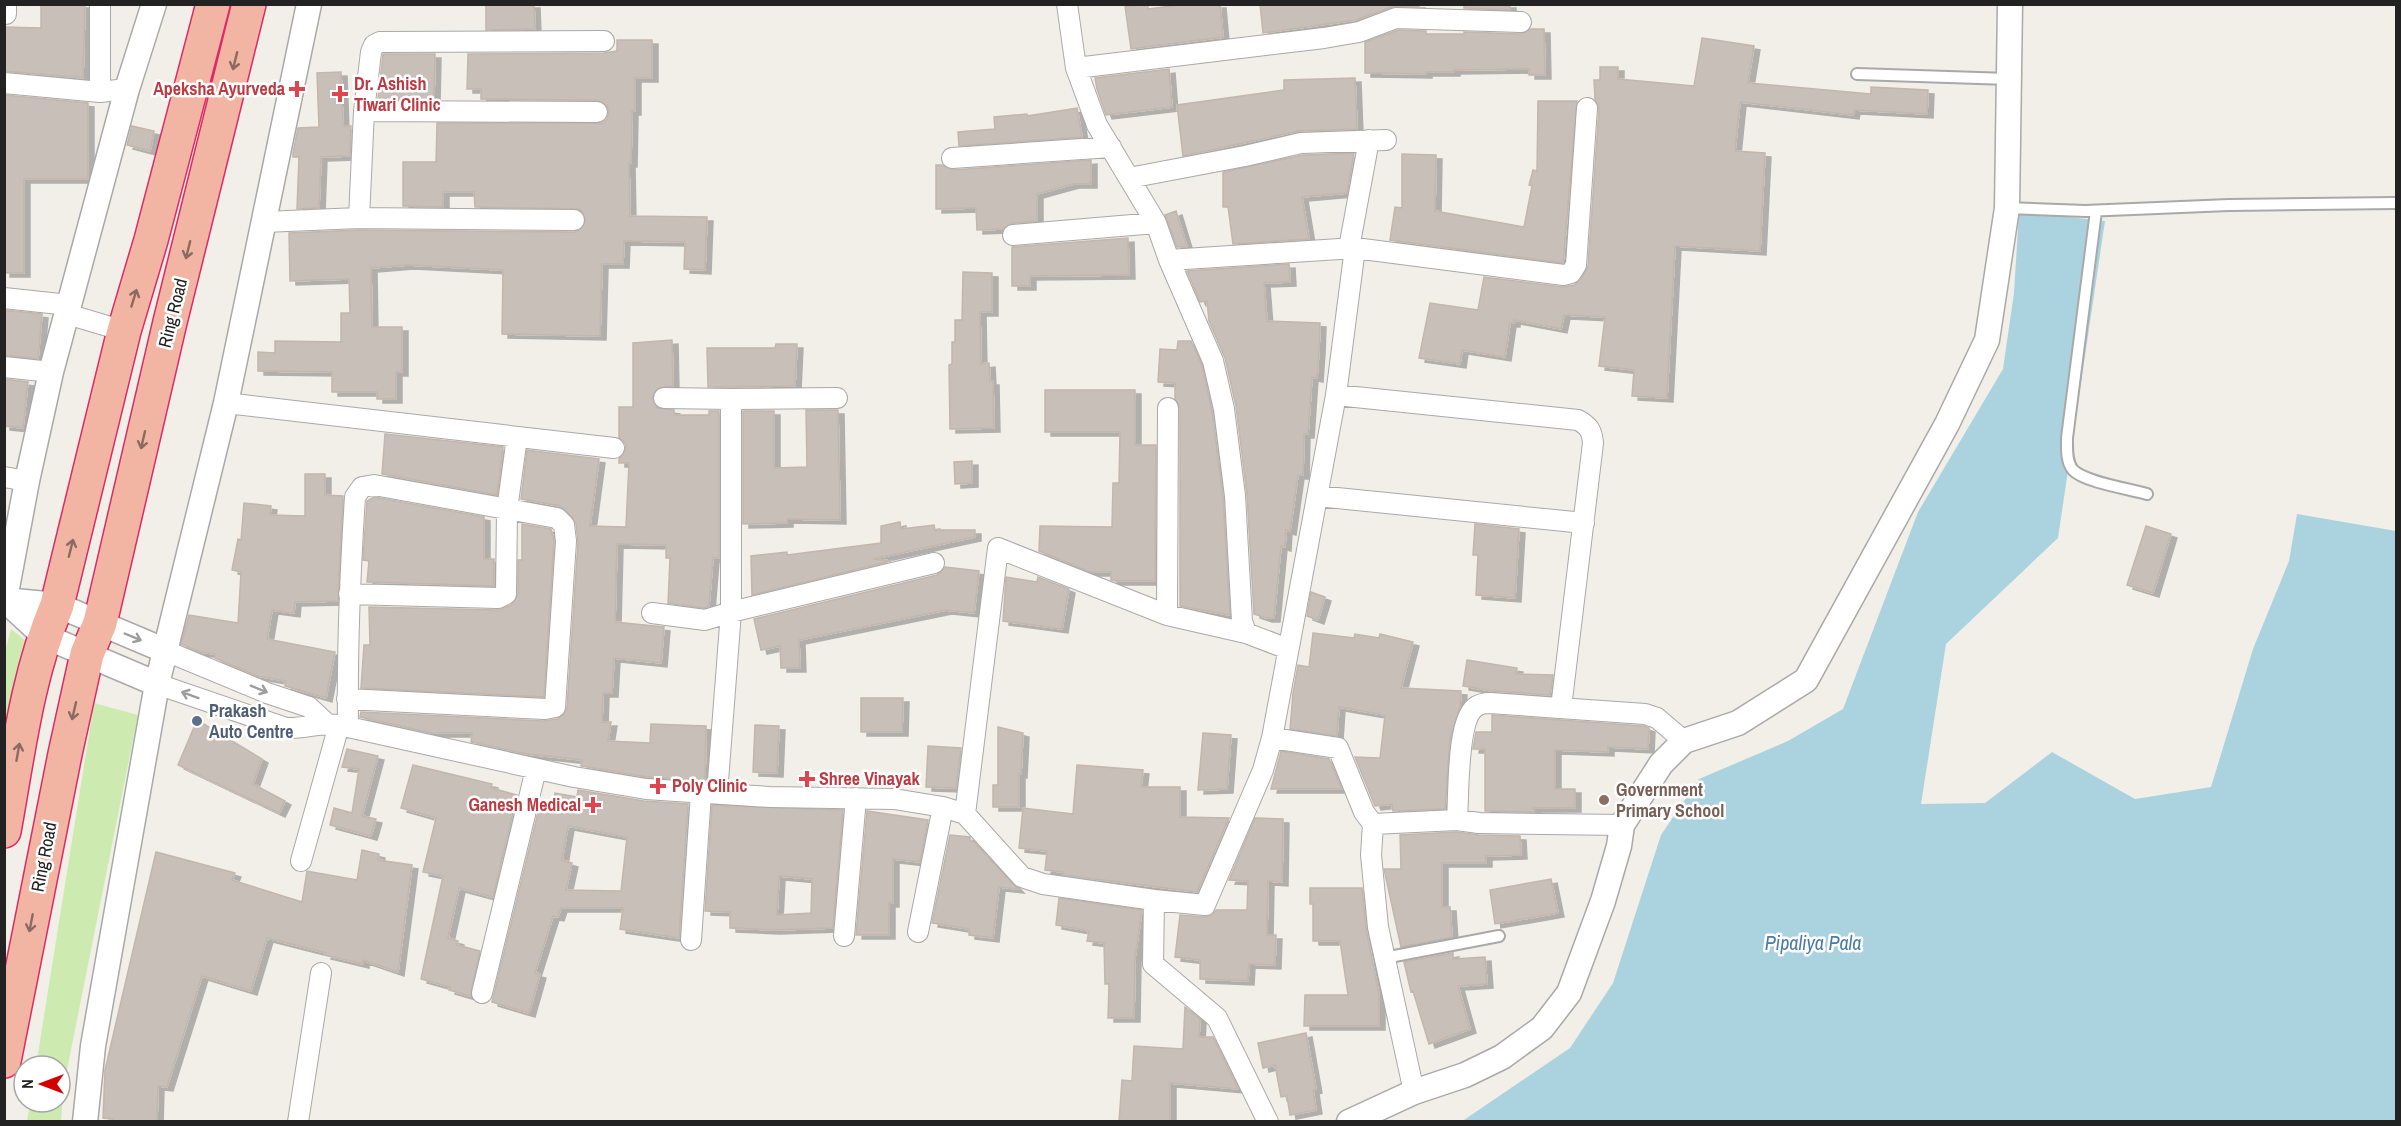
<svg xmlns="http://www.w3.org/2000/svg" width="2401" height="1126" viewBox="0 0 2401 1126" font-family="'Archivo Narrow',sans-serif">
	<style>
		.grass { fill: #cdebb0 }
		.water { fill: #aad3df }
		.building { fill: #c7bfb8; stroke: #c4b6ab; stroke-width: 1.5; fill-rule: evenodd; filter: url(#shadow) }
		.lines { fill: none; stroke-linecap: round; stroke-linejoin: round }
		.service-casing { stroke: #a9a9a9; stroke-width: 14 }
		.minor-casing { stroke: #a9a9a9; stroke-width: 22 }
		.tertiary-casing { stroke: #a9a9a9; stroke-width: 27 }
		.trunk-casing { stroke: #dc2a67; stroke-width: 36 }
		.service { stroke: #fff; stroke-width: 10 }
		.minor { stroke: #fff; stroke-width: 20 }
		.tertiary { stroke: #fff; stroke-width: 24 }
		.trunk { stroke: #f2b4a3; stroke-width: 33 }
		.oneway { stroke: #8a6b62 }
		.oneway2 { stroke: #9c9c9c }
		.health-dot { fill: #e0444e; stroke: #fff; stroke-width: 2 }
		.service-dot { fill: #5c6f8a; stroke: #fff; stroke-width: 2 }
		.education-dot { fill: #8d6e63; stroke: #fff; stroke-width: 2 }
		.labels { text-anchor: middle; stroke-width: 5; stroke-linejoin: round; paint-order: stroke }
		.health-label { font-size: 18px; font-weight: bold; fill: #be3a42; stroke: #fff; text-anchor: start }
		.street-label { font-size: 18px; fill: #222; stroke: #fff }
		.service-label { font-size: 18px; font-weight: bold; fill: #4e5e75; stroke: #fff; text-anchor: start }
		.education-label { font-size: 18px; font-weight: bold; fill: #785e54; stroke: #fff; text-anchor: start }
		.water-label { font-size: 20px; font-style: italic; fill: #4a7aab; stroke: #fff }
	</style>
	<defs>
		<filter id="shadow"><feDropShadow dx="6" dy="4" stdDeviation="0" flood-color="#0004"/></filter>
	</defs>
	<rect width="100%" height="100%" fill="#f2efe9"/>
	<path class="grass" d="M11,629l19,15 -25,134 -1,-123z
		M94,703l44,12 -74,370 -3,36h-34l3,-19h30v-36h-24z"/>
	<path class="water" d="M2019,212l86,9 -47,317 -112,106 -25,160 64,-1 67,-51 83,47 76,-12 42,-138 36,-88 8,-47 99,17v590l-935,1 109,-74 43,-65 48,-148 38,-56 89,-38 55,-32 75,-197 85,-143 11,-76z"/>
	<path class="building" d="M41,4h44l-2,74 -79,-7v-44l37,1z
		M486,4h48l1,25 -49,1z
		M1187,4h33l3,33 -92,12 -6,-43 23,-1v4z
		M1260,4h159v3h-27l-36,13 -93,13z
		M1464,4h46v6l-46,-2z
		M1531,29h13l1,46h-16v-6l-75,1v2h-28v2l-61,-1v-31l33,-12 28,1v3h38v-2l57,2z
		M1702,38l52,8 -6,37 123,11v-7l57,3 -1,24 -73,-4 -1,5 -113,-13 -5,49 30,2 -5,98 -85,-5 -8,152 -35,-2 2,-26 -35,-4 6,-49 -41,-2 -3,14 -47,-9v3h-4l-5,34 -43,-7 -2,14 -41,-6 11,-55 48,7 6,-33 79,10 11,-2 7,-6 7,-13 11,-157 -4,-10 -1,-19h6v-13h18v12l76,7z
		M617,40h35v38h-17v33h-3l-1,52h-2l1,53 77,1 -2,53 -21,-1 1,-27 -61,-1 -1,23h-21l-2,72 -98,-2 1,-64 -95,-5 -37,3 1,59h30v45h-6v27h-19v-7h-45v-20l-74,-1v-19l17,1v-12l66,1v-29h9l-1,-34 -59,2 -1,-48 70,-3 215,2 6,-2 6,-10 -6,-11 -105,-2 -1,-15h-31v15l-40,-1v-44h33l1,-39h165l5,-4 2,-8 -2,-5 -9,-6 -117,-1v-10h-14l1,-35 136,-1 13,-2z
		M383,54h52l-1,45h-56z
		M1169,69l3,38 -66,8 -9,-26 -2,-11z
		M341,72l2,54h8l-1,30 -29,1 -2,51 -22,1 2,-52h-6v-4l5,-25 21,-1 -2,-54z
		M1355,78l2,51 -58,2 -116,25 -6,-51 107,-15v-10z
		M4,95l84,8v76h-64v94h-20z
		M1538,101h39l-14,162 -173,-23 5,-33 7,1v-54l34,1 -1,56 89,16 8,-41 -3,-1 4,-15 4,1z
		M1077,108l5,29 -123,9 -1,-14 37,-3 -1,-12 33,-3v2z
		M132,126l22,5 -4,20 -23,-6z
		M1354,153l-7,40 -45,4 7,42 -76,5 -5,-37h-5v-35l80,-17z
		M1091,160v24h-18l-36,10v27l-25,2 -9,6 -26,1 -1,-22 -40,1v-44h6l11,5z
		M1176,211l11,36h-10l-12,-32z
		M1128,238l1,37 -99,1v10h-18v-39z
		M1289,264l1,18 -26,1 3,38 53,2 -1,27 -2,28 -5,-1 -4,57h-4l-1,41h-5l-8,56 -4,-1 -1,17 -4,-1 -7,72h-8l-12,-4 -7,-119 -11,-89 -11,-48 -16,-37 -2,-20 -7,1 -13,-31z
		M963,272l29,1v39h-12l1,52 8,-1 1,18h3l1,47 -44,1 -1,-64 3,-1v-22h3v-22h7z
		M4,310l38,4 -4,45 -34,-4z
		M672,340l1,46 -15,2 -6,10 5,10 17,2v5h35v-4h10v147h-6l-4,48 -5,2 -36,-5 2,-45h-4v-13l-49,-1 -2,78 49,5 -3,36 -47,-5 -2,35h-9l-1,29h9l-3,19 42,2 1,-19 55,2 -1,55 -58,-4 -66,-11 1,-6 -55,-6 -56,-12 1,-9h-41l-71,-16 1,-5 183,9 13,-2 7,-5 3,-6 11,-166 -2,-18 -4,-7 -12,-11 -39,-7 6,-49 72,9 -9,67 36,1 3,-64h-10v-4l7,-10 -1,-6 -6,-5v-31h14v-64z
		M1178,341h13l11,24 10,46 11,86 7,118 -50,-9v-198l-5,-10v-15l-17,-1 2,-33 17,1z
		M776,344h21l-2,42 -87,1 -1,-39h68z
		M4,379l24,3 -5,46 -19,-2z
		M1045,390h90v55h21l-1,136h-40l-4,-1v-8h-21l-51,-21 1,-25 72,1 1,-44h6l1,-51h-75z
		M806,410h32l2,110 -53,-1v4l-44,1v-113h31v57l33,-1z
		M385,434l118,13 -6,48 -115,-21z
		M972,461v22l-17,1 -1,-22z
		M305,474h20v21l18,1 -5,105 -43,1 -1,11 -22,-3 -5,29 68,13 -9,46 -41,-12 1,-5 -29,-5 -42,-18v-4l-15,-2 -19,-8 8,-29 49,8 3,-51 -9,-2 6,-31 3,1 3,-37 27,3 -1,9 35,1z
		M374,497l110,20v42h10v27l-127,-4 2,-21 -6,-1 4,-59z
		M900,522l1,7 33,-4 1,5h40v7l-102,22 18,2 -139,34 -1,-39 36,-4v3l94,-12v-17z
		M522,524l29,5 3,12 -10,156 -183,-9 3,-43h6l-1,-38 129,3 13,-5 7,-11v-34h4z
		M1475,524l44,5 -4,69 -39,-3 2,-40h-5z
		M2146,526l25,8 -18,59 -26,-8z
		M945,567l34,4 -5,42 -28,-3 -147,30 1,28h-19l-1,-22 -19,4 -7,-31 183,-44z
		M1006,577l31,5 1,-5 31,12 -7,40 -59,-8z
		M1311,592l14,5 -7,23 -11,-4z
		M1313,633l41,5 1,-4 24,4 1,-4 33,8 -12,46 60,3 -1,16 -10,32 -5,70 -52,2 -1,-7 -17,2 -20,-49 25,1 5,-43 -46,-8 -2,29 -47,-7 3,-36 5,-28 11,2z
		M1467,660l50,8 -1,6 37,1 -3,20 -58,-4 -29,-5z
		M861,698h42l-1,34h-41z
		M1492,715l151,11 6,2 -1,21 -40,-2v5l-53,-2v39h20v19h-41v4l-49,-1v-62h-12l3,-17h16z
		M197,720l65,39 -9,25 32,17 -6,12 -101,-48z
		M755,725l24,1 -2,47 -24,-1z
		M998,727l25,6 -2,41h-2v33h-26v-22h5z
		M1203,733l28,2 -4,54 -29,1z
		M928,746l33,2 -5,40 -30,-1z
		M347,749l31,7 -16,60 14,3 -5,17 -41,-11 4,-17 18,5 7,-44 -17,-2z
		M1281,751l48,8 13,30h-71z
		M413,765l79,19 -1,4 26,7 -24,102 -34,-9 -11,50 10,3 -1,4 23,6 -10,45 -21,-6 1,-3 -29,-8 22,-103 -20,-4 13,-54 -35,-10z
		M1077,765l66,5 -2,17h39v30l49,1 -32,74 -134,-17v-3l-18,-2 2,-19 -28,-3 4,-40 50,6z
		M578,790l66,11 44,3 -9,134 -59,-9 3,-21h-62l-3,9 -5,-1 -18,57 5,1 -11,39 -37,-11 49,-202 12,3 2,-10 22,4zM568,826l59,11 -6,54 -55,-1 6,-27 -10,-3z
		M712,805l131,5 -10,118 -59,2 -44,-2v-16l-25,-1zM779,876l33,3 -1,34 -34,2z
		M867,811l61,9 -8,42 -27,-3v44h-4v32h-33z
		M1255,818l28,1 -1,63 -14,-1 -1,54h9l-1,30 -26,-1 -1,17 -48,-2v-19l-25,-3 5,-42 25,2 7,-2 4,-5h31l1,-29 -19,-1z
		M1456,832l23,3 41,1 1,19 -35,1v7h-44v44h8l2,30 -51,10 -17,-78h17l-1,-34z
		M950,835l20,2v4l4,1 44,47 -19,-2 -6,51 -24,-3v-6l-37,-6z
		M362,850l17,4 -1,6 34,5 -14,107 -35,-12v4l-38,-9 1,-2 -59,-15 -16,53 -49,-15 -35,111 -9,-1 -1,36h-44v-3l-10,-1 2,-48 51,-218 79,21 -3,7 70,22 5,-31 50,9z
		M1551,879l7,34 -63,11 -5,-34z
		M1310,888h52l4,41 13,66v31h-75l1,-31h43l-8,-54h-27v-37h-3z
		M1059,898l83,12 -7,48 -1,60h-26l1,-34h-4l-1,-41 -17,-2 2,-10 -33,-6z
		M1453,953v6l32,-2 2,27 -29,2 12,43 -41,15 -16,-53 -2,1 -7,-30z
		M1185,1007l15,12 -1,18h14l25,52 -68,-6v39h-51l3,-42 10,1 2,-35 49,3z
		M1306,1033l10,56 -3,1 3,20 -26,5 -3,-19 -6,1 -6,-32 -12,3 -5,-25z"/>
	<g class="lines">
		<defs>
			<path id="service" d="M1857,74l152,5
				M2007,208l78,3 144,-6 167,-2
				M2096,211l-29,227c0,10 -1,24 6,32 11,12 57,19 74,24
				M1384,958l115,-22"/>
			<path id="minor" d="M6,4v10
				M100,4v88
				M1067,4l9,64 21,57 59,98 13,37 44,101 11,48 11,87 7,125 4,12 42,16
				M1076,68l248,-30 35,-6 37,-14 125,4
				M4,83l96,9 27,-3
				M364,111l233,1
				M952,158l159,-11
				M1129,178l116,-22 56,-13 85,-3
				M359,218l5,-107 7,-59 3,-7 6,-3 224,-1
				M264,222l95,-4 215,2
				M1013,235l143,-12
				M1349,248l20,-108
				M1355,248l209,27 7,-2 5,-8 11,-157
				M4,298l65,7
				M67,314l57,17
				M4,367l47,5
				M1336,395l242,25c11,6 14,11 15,23l-32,265
				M664,398l67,1v213l-14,182
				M731,399l106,-1
				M226,403l388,45
				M4,477l23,4
				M1317,496l267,27
				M349,594l149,4 8,-4 1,-84 10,-73
				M652,613l53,7 26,-8 203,-49
				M1167,615l79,18
				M166,651l101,42 42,14 17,16
				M157,684l129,44c18,1 35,-6 53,-3l235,52 72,12 124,8 124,2 49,8 22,7 57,63 21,7 111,16 -1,64 64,54 51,104
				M347,699l198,10 10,-2 11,-166 -2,-16 -7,-7 -183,-33 -12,2 -7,10c-5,77 -8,153 -7,230
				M1272,738l66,10 26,64 9,12 84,-4 22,3 143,2
				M965,814l33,-266 169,67 1,-207
				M1457,820c2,-23 -1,-103 20,-114 3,-2 10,-3 13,-3l155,11 12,4 27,23
				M1373,824l-2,31 7,72 36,165
				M301,861l38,-136
				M1154,900l51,5 58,-135 9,-32 64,-343 19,-147 -186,12
				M918,932l25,-125
				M844,936l12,-138
				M691,940l10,-147
				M482,993l54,-224
				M298,1122l23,-149"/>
			<path id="tertiary" d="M4,600l53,5 109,46
				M5,600l39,36 113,48
				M4,604l23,-123 24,-109 76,-283 27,-85
				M85,1122l8,-76 64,-362 69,-281 83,-399
				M1349,1122l65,-30 51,-17 37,-18 40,-29 27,-35 34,-92 16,-55 3,-21 39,-61 23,-23 54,-18 68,-43 141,-256 40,-84 20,-132 3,-204"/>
			<path id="trunk" d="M4,831c14,-76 23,-155 53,-226l67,-274 27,-91 62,-236
				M4,1061l61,-307 22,-100 13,-31 70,-301 79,-318"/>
		</defs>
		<use href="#service" class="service-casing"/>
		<use href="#minor" class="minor-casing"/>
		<use href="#tertiary" class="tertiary-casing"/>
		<use href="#trunk" class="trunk-casing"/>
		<use href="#service" class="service"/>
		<use href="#minor" class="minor"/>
		<use href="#tertiary" class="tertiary"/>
		<use href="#trunk" class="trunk"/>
	</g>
	<defs><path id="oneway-shaft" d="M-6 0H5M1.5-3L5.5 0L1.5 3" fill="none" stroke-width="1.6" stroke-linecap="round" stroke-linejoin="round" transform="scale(1.5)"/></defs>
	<g class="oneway">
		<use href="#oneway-shaft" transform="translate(235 61) rotate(104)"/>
		<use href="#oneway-shaft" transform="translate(188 250) rotate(104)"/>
		<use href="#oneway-shaft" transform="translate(134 298) rotate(-73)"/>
		<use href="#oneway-shaft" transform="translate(143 440) rotate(103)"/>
		<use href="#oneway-shaft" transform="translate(71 548) rotate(-76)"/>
		<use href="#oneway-shaft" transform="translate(74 711) rotate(103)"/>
		<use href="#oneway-shaft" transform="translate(18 752) rotate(-80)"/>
		<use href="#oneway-shaft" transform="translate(31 923) rotate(101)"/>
	</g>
	<g class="oneway2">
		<use href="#oneway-shaft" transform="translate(133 637) rotate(23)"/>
		<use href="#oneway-shaft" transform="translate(259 689) rotate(22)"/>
		<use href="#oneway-shaft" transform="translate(190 695) rotate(-160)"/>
	</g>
	<g class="health-dot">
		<path d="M294 80h6v6h6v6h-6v6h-6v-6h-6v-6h6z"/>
		<path d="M337 85h6v6h6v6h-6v6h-6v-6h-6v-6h6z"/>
		<path d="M804 770h6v6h6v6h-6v6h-6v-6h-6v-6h6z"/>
		<path d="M655 777h6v6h6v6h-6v6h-6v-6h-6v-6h6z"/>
		<path d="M590 796h6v6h6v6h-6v6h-6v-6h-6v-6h6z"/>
	</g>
	<circle class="service-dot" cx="197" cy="721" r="6"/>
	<circle class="education-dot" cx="1604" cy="800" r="6"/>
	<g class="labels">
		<g class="health-label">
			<text x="354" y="90">Dr. Ashish<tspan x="354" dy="21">Tiwari Clinic</tspan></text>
			<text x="285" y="95" text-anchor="end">Apeksha Ayurveda</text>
			<text x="819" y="785">Shree Vinayak</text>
			<text x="672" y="792">Poly Clinic</text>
			<text x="581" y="811" text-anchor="end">Ganesh Medical</text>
		</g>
		<g class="street-label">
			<text transform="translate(173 313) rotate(-76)" y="6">Ring Road</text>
			<text transform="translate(44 857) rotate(-79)" y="6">Ring Road</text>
		</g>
		<g class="service-label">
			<text x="209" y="717">Prakash<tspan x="209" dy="21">Auto Centre</tspan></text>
		</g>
		<g class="education-label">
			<text x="1616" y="796">Government<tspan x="1616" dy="21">Primary School</tspan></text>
		</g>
		<g class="water-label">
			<text x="1813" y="950">Pipaliya Pala</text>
		</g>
	</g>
	<rect width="2401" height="1126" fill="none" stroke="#222222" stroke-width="12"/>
	<g transform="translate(42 1084) rotate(270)"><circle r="28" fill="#ffffff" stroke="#a7a7a7" stroke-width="1.5"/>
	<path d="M0-4.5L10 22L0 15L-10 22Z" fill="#d40000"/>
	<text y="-9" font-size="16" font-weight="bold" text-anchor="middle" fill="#222222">N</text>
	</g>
</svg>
